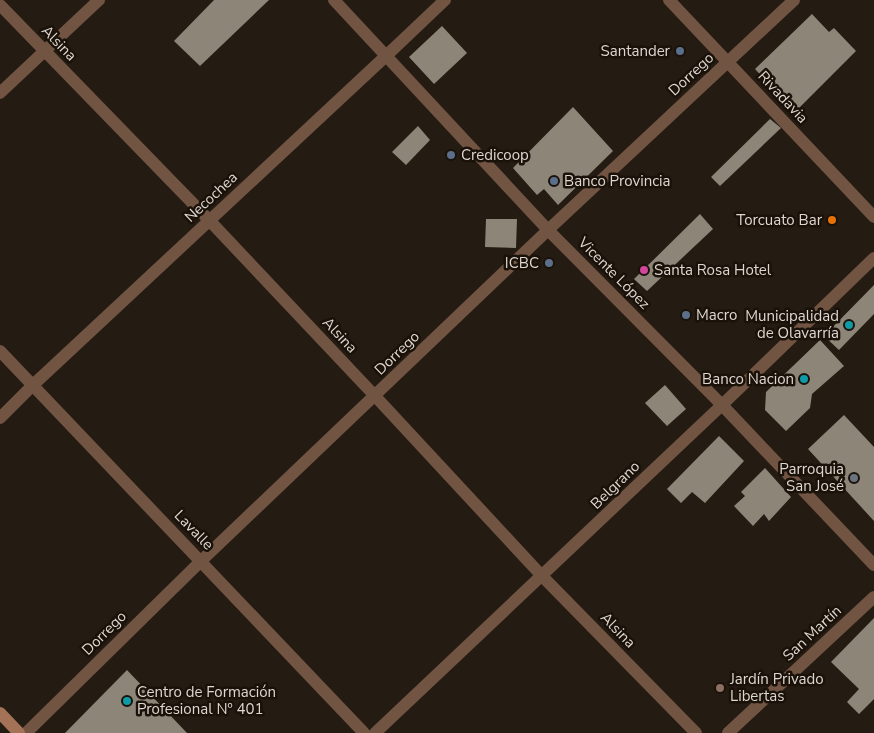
<svg xmlns="http://www.w3.org/2000/svg" width="874" height="733" viewBox="0 0 874 733" font-family="'Nunito Sans',sans-serif">
	<style>
		.building { fill: #8e8579 }
		.lines { fill: none; stroke-linecap: round; stroke-linejoin: round }
		.street { stroke: #725443; stroke-width: 12 }
		.secondary { stroke: #a47357; stroke-width: 12 }
		.service-dot { fill: #5c6f8a; stroke: #1a1209; stroke-width: 2 }
		.food-dot { fill: #e8710a; stroke: #1a1209; stroke-width: 2 }
		.hotel-dot { fill: #d1479c; stroke: #1a1209; stroke-width: 2 }
		.culture-dot { fill: #0f9aa8; stroke: #1a1209; stroke-width: 2 }
		.worship-dot { fill: #6b7280; stroke: #1a1209; stroke-width: 2 }
		.education-dot { fill: #8d6e63; stroke: #1a1209; stroke-width: 2 }
		.labels { text-anchor: middle; stroke-width: 5; stroke-linejoin: round; paint-order: stroke }
		.street-label { font-size: 15px; fill: #ded7d1; stroke: #1a1209 }
		.poi-label { font-size: 15px; fill: #ded7d1; stroke: #1a1209; text-anchor: end }
	</style>
	<rect width="100%" height="100%" fill="#241b12"/>
	<path class="building" d="M214,0h55l-69,66 -26,-25z
		M812,14l17,18 5,-4 22,23 -61,61 -40,-43z
		M442,26l25,27 -33,31 -25,-27z
		M573,107l40,44 -55,54 -14,-16 -7,6 -24,-27z
		M770,119l11,9 -61,58 -9,-9z
		M418,126l12,14 -24,25 -14,-13z
		M700,214l13,15 -66,62 -13,-12z
		M486,219h31l-1,29 -31,-1z
		M874,285v29l-35,36 -15,-14z
		M820,340l24,26 -32,28 -2,14 -24,23 -21,-21 1,-18z
		M665,385l21,24 -19,17 -22,-23z
		M844,415l30,32v74l-66,-72z
		M719,436l25,25 -39,42 -13,-11 -11,11 -14,-14z
		M765,468l26,29 -22,24 -5,-7 -11,12 -19,-20 11,-10 -4,-4z
		M874,618v81l-15,15 -12,-12 12,-13 -28,-27z
		M127,670l60,63h-122z"/>
	<g class="lines">
		<path class="street" d="M334,0l214,230 174,175 152,160
			M669,0l205,217
			M0,5l209,215 166,176 167,180 154,157
			M0,93l99,-93
			M0,351l364,382
			M0,418l33,-33 354,-330 58,-55
			M26,733l175,-172 347,-331 246,-230
			M375,733l347,-328 152,-147
			M728,733l146,-136"/>
		<path class="secondary" d="M0,713l19,20"/>
	</g>
	<g class="service-dot">
		<circle cx="680" cy="51" r="5"/>
		<circle cx="451" cy="155" r="5"/>
		<circle cx="554" cy="181" r="5"/>
		<circle cx="549" cy="263" r="5"/>
		<circle cx="686" cy="315" r="5"/>
	</g>
	<circle class="food-dot" cx="832" cy="220" r="5"/>
	<circle class="hotel-dot" cx="644" cy="270" r="5"/>
	<g class="culture-dot">
		<circle cx="849" cy="325" r="5"/>
		<circle cx="804" cy="379" r="5"/>
		<circle cx="127" cy="701" r="5"/>
	</g>
	<circle class="worship-dot" cx="854" cy="478" r="5"/>
	<circle class="education-dot" cx="720" cy="688" r="5"/>
	<g class="labels">
		<g class="street-label">
			<text transform="translate(59 43) rotate(46)" y="5">Alsina</text>
			<text transform="translate(691 74) rotate(-43)" y="5">Dorrego</text>
			<text transform="translate(783 97) rotate(47)" y="5">Rivadavia</text>
			<text transform="translate(211 197) rotate(-43)" y="5">Necochea</text>
			<text transform="translate(614 273) rotate(45)" y="5">Vicente López</text>
			<text transform="translate(340 335) rotate(47)" y="5">Alsina</text>
			<text transform="translate(397 353) rotate(-44)" y="5">Dorrego</text>
			<text transform="translate(615 485) rotate(-44)" y="5">Belgrano</text>
			<text transform="translate(194 530) rotate(46)" y="5">Lavalle</text>
			<text transform="translate(618 630) rotate(46)" y="5">Alsina</text>
			<text transform="translate(104 633) rotate(-45)" y="5">Dorrego</text>
			<text transform="translate(812 633) rotate(-43)" y="5">San Martín</text>
		</g>
		<g class="poi-label">
			<text x="670" y="56">Santander</text>
			<text x="461" y="160" text-anchor="start">Credicoop</text>
			<text x="564" y="186" text-anchor="start">Banco Provincia</text>
			<text x="822" y="225">Torcuato Bar</text>
			<text x="539" y="268">ICBC</text>
			<text x="654" y="275" text-anchor="start">Santa Rosa Hotel</text>
			<text x="696" y="320" text-anchor="start">Macro</text>
			<text x="839" y="321">Municipalidad<tspan x="839" dy="17">de Olavarría</tspan></text>
			<text x="794" y="384">Banco Nacion</text>
			<text x="844" y="474">Parroquia<tspan x="844" dy="17">San José</tspan></text>
			<text x="730" y="684" text-anchor="start">Jardín Privado<tspan x="730" dy="17">Libertas</tspan></text>
			<text x="137" y="697" text-anchor="start">Centro de Formación<tspan x="137" dy="17">Profesional Nº 401</tspan></text>
		</g>
	</g>
</svg>
